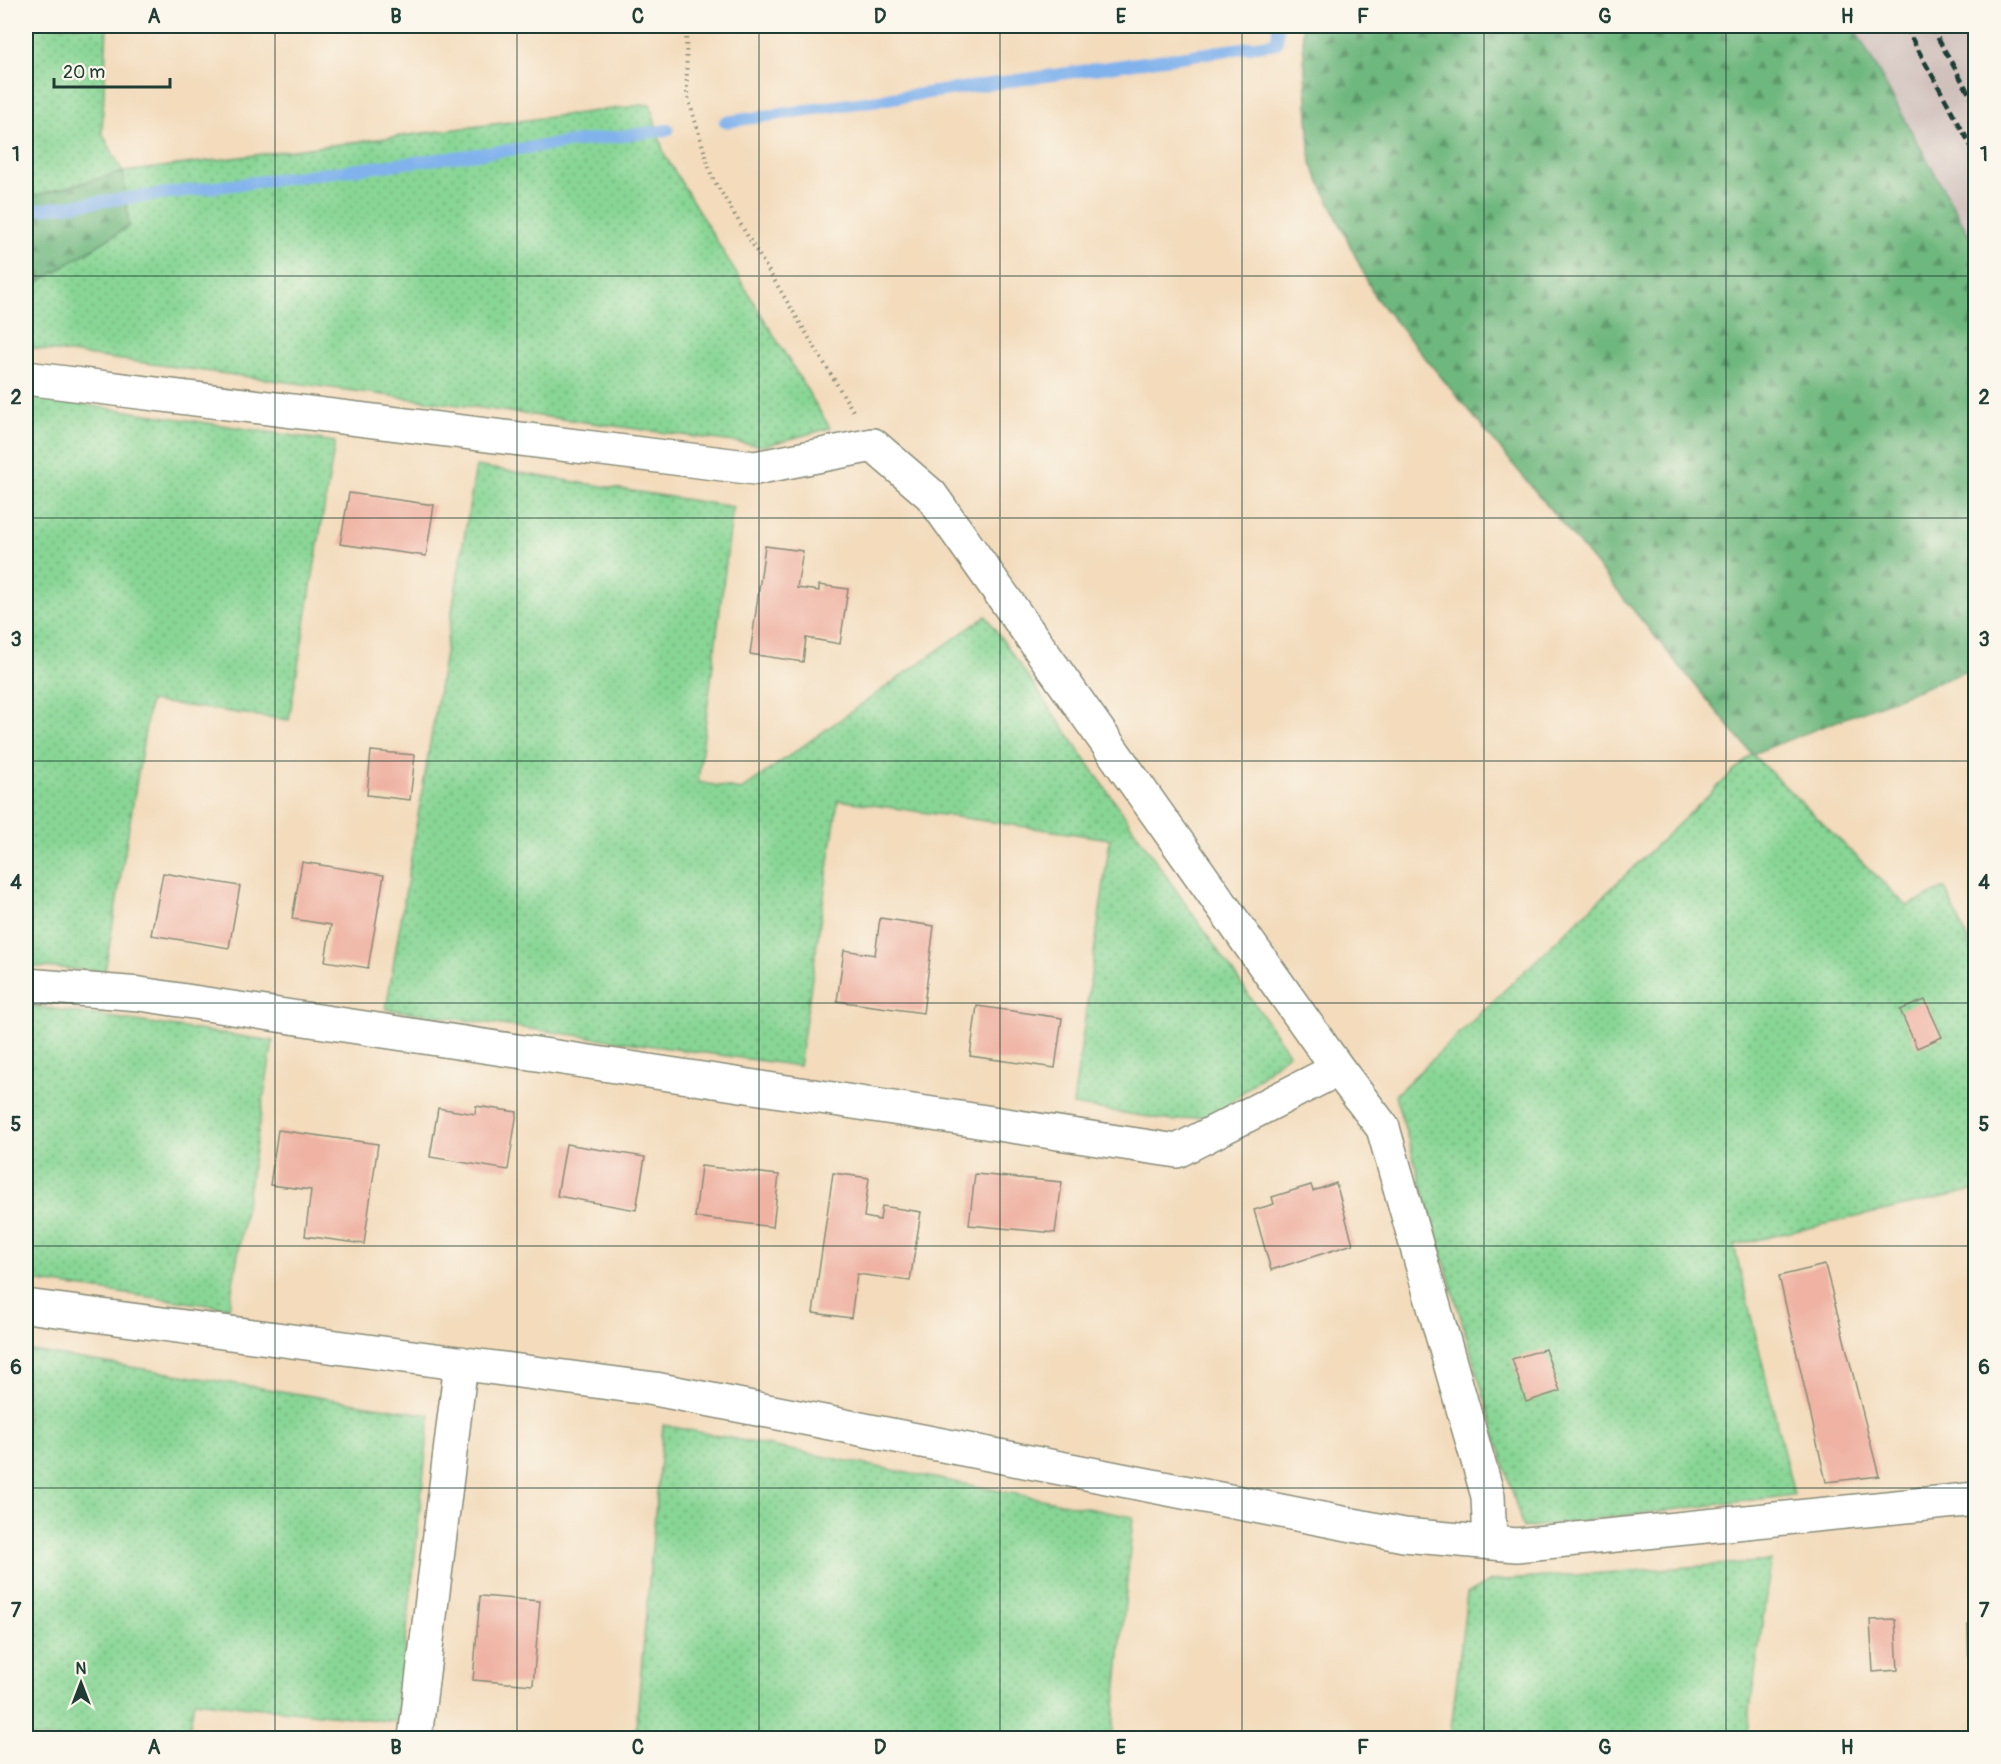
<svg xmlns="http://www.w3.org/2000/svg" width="2001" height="1764" viewBox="0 0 2001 1764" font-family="Pangolin,sans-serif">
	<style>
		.railway { fill: #d0c0bc }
		.grass { fill: url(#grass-dots); stroke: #548a64; stroke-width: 1.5 }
		.forest { fill: url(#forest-firs); stroke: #467a59; stroke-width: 1.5 }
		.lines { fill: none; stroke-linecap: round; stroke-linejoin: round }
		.stream { stroke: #81b2ec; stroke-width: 12 }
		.building { fill: #efb2a3 }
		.minor-casing { stroke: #898c78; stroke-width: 36 }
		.path { stroke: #898c78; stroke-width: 4; stroke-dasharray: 1.5 4.5; stroke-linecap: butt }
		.minor { stroke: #fff; stroke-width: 33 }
		.rail { stroke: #1f3d34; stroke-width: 4.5; stroke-dasharray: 9 4.5; stroke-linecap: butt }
		.grid { fill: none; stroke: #1f3d34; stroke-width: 1.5; stroke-opacity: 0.55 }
		.neatline { fill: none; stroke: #1f3d34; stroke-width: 2 }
		.grid-label { font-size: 20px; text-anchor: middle; font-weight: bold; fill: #1f3d34 }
	</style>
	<defs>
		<pattern id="grass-dots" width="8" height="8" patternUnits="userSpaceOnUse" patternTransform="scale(1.5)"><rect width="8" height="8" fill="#88d695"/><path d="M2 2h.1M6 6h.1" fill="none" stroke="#6faf7a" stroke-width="1.8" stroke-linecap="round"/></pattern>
		<pattern id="forest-firs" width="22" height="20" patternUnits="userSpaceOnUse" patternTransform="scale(1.5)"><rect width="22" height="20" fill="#6eb77e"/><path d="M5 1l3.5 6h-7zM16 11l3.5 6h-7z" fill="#5a9668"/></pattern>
	</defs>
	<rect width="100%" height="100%" fill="#fbf7ec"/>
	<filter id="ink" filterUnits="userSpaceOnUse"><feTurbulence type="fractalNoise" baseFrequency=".0167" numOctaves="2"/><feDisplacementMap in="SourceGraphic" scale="12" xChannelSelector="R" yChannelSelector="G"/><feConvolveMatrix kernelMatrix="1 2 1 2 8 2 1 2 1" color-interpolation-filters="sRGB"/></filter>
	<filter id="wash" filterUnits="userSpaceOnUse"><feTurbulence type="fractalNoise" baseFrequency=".008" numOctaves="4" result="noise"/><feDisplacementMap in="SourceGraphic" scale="24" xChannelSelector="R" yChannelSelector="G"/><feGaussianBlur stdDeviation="1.35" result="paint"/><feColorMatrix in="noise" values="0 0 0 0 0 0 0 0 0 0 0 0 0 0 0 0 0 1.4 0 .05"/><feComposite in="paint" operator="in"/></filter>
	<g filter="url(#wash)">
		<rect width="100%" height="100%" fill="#f3dbbc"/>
		<path class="railway" d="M1853,26h122v220z"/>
		<path class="grass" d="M26,26h81l-5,107 21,39 527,-68 14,50 166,274 -66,18 -738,-99v-57l103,-64 -6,-54 -97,26z
			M26,396l309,46 -46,278 -139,-19 -45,270 -79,-5z
			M476,466l257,41 -35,275 43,8 245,-174 303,437 -72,61 -44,7 -100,-16 37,-266 -272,-39 -39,266 -413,-57z
			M1752,754l155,152 38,-18 30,69v233l-241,55 60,250 -271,33 -128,-433z
			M26,1005l247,36 -44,267 -203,-28z
			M26,1350l404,65 -33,307 -203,-21 -6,37h-162z
			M663,1425l470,92 -21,221h-477z
			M1771,1561l-25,177h-296l17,-144 24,-13z"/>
		<path class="forest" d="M1302,26h551l122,220v422l-223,86 -377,-457 -64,-133z
			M123,172l6,54 -103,64v-92z"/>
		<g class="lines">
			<path class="stream" d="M725,122l552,-79 1,-17
				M26,211l642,-81"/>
		</g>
		<g id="blocks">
			<path class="building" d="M349,493l85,12 -8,51 -86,-12z
				M765,546l38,5 -6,37 22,3v-6l29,4 -8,55 -34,-6 -3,24 -53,-8z
				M371,751l44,4 -5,45 -43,-5z
				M302,862l82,13 -16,93 -43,-7 6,-36 -39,-6z
				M163,873l77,13 -11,62 -78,-13z
				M880,918l54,8 -11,87 -86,-12 7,-51 31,5z
				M1925,1000l17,37 -25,11 -17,-38z
				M977,1006l85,12 -7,50 -85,-12z
				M476,1106l41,6 -9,58 -78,-13 8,-49 37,6z
				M278,1130l100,14 -14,100 -59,-8 6,-46 -41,-5z
				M566,1144l79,13 -9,53 -79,-14z
				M701,1166l78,9 -6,52 -78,-10z
				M833,1173l36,5 -5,39 16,3 2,-14 39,6 -11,69 -53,-7 -6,44 -38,-5z
				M975,1174l87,8 -7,51 -86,-8z
				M1336,1183l17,61 -82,26 -17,-60 20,-6 -2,-7 39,-12 2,6z
				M1825,1265l54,211 -53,6 -47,-206z
				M1545,1349l15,42 -34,11 -14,-43z
				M480,1596l60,5 -7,84 -60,-5z
				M1895,1619l3,51 -25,2 -3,-52z
				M1968,1625h8v41l-7,1z"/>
		</g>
	</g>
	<g filter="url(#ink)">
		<use href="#blocks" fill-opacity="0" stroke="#898c78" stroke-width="1.5"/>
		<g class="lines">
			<defs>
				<path id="minor" d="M26,378l729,90 118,-23 58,50 407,574 45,59 105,368 2,47
					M26,985l114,9 1037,157 161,-82
					M26,1306l629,83 749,146 112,10 460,-46
					M415,1738l46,-375"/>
			</defs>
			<use href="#minor" class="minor-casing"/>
			<path class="path" d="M686,26l1,68 25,83 141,234"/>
			<use href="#minor" class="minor"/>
			<path class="rail" d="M1905,26l71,129
				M1931,26l45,80"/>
		</g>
	</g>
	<path class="grid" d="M275,26v1712M517,26v1712M759,26v1712M1000,26v1712M1242,26v1712M1484,26v1712M1726,26v1712M26,276h1950M26,518h1950M26,761h1950M26,1003h1950M26,1246h1950M26,1488h1950"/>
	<rect width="2001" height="1764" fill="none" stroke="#fbf7ec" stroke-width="66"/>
	<g transform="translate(81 1683)" stroke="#fbf7ec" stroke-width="4.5" paint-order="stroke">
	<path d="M0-4.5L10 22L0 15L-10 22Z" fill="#1f3d34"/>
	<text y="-9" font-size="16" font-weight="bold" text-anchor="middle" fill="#1f3d34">N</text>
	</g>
	<path d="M54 78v9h116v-9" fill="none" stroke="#1f3d34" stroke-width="3"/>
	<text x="63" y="78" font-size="18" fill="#1f3d34" stroke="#fbf7ec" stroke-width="4.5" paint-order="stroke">20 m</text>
	<rect x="33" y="33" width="1935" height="1698" class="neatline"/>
	<g class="grid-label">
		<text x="154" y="23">A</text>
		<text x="396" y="23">B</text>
		<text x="638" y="23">C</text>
		<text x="880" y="23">D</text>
		<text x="1121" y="23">E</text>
		<text x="1363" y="23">F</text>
		<text x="1605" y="23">G</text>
		<text x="1847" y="23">H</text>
		<text x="16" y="161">1</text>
		<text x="1984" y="161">1</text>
		<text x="16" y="404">2</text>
		<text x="1984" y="404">2</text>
		<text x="16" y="646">3</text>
		<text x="1984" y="646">3</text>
		<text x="16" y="889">4</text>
		<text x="1984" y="889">4</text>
		<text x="16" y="1131">5</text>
		<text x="1984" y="1131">5</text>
		<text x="16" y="1374">6</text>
		<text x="1984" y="1374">6</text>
		<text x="16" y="1617">7</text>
		<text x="1984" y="1617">7</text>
		<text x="154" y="1754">A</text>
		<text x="396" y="1754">B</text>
		<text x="638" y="1754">C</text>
		<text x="880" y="1754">D</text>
		<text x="1121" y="1754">E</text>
		<text x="1363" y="1754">F</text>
		<text x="1605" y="1754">G</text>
		<text x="1847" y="1754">H</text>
	</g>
</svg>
